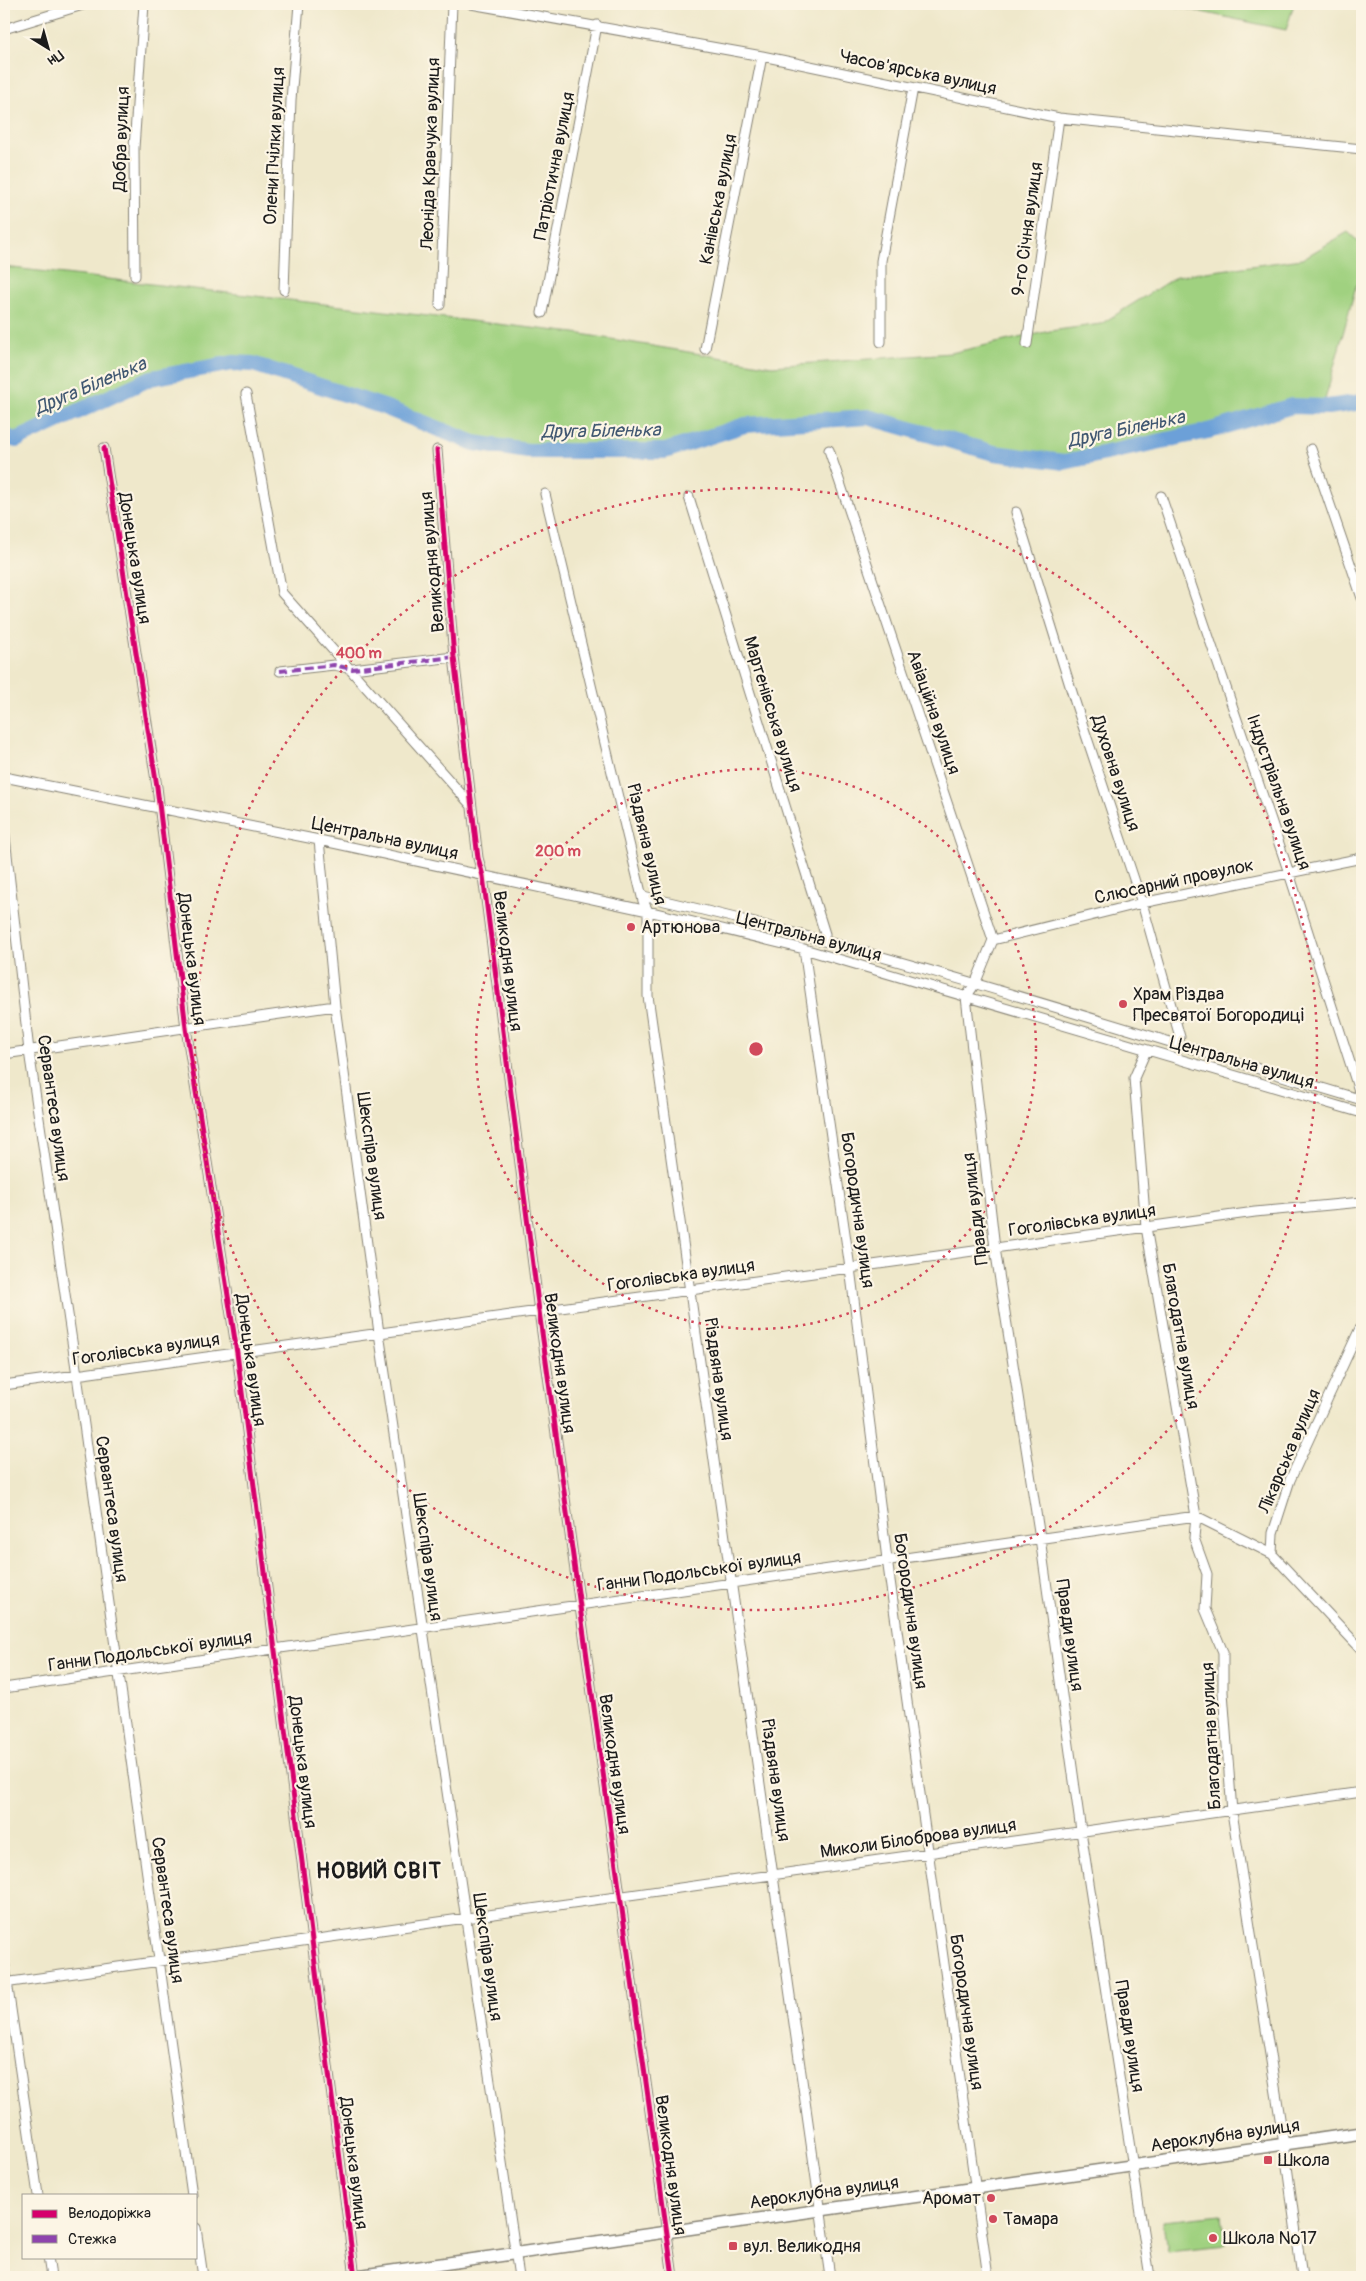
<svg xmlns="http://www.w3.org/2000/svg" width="1366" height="2281" viewBox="0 0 1366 2281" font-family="Pangolin,sans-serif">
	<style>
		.green { fill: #a0d180; stroke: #5e764e }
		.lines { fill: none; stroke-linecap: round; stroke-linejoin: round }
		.river { stroke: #6ca0d8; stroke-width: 16 }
		.minor-casing { stroke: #868274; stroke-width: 11 }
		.tertiary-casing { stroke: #868274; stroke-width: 14 }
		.minor { stroke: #fff; stroke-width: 9 }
		.tertiary { stroke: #fff; stroke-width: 11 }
		.quiet { stroke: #8e44ad; stroke-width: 4; stroke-dasharray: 8 4; stroke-linecap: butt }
		.cycleway-casing { stroke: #fcf5e5; stroke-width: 8 }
		.cycleway { stroke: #d6006c; stroke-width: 5 }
		.ring { fill: none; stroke: #d1495b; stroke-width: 2.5; stroke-dasharray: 2.5 5 }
		.poi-dot { fill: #d1495b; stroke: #fcf5e5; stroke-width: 2 }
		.labels { text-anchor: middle; stroke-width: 4.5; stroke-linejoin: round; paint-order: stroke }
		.street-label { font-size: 18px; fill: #1c1c1c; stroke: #fcf5e5 }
		.poi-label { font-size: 18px; fill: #1c1c1c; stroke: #fcf5e5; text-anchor: start }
		.water-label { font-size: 19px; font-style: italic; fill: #405771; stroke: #fcf5e5 }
		.district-label { font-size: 22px; font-weight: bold; letter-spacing: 1px; fill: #1c1c1c; stroke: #fcf5e5 }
		.centre { fill: #d1495b; stroke: #fcf5e5; stroke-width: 2.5 }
		.ring-label { font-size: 15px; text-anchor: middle; font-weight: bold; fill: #d1495b; stroke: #fcf5e5; stroke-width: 4.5; stroke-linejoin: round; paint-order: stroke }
	</style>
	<rect width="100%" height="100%" fill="#fcf5e5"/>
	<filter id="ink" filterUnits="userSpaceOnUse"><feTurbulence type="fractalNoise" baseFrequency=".02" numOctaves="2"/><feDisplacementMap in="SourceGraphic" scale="10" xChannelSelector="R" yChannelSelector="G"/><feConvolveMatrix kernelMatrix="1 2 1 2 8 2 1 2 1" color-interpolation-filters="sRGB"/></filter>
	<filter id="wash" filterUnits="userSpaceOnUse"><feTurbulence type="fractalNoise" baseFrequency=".0096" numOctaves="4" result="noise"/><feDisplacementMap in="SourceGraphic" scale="20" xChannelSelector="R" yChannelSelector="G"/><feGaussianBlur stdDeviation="1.12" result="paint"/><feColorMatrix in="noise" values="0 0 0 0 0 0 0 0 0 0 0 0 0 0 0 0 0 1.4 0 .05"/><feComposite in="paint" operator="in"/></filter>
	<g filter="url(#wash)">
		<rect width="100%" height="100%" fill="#efe8cb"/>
		<path class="green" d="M1164,4h130l-8,26z
			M1348,232l14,13v19l-39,143 -31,-1 -84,25 -144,31 -70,-9 -126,-36 -123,8 -80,26h-137l-54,-8 -90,-36 -131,-43h-20l-82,14 -135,62 -12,-4v-169l571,66 197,33 179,-13 99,-22 51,-7 76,-48 125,-17z
			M1222,2215l4,30 -59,6 -4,-30z"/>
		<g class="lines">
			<path class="river" d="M4,436l12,4 135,-62 82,-15 20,1 131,43 90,36 54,8h137l80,-26 123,-8 126,36 70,9 144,-31 84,-25 36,1 34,-5"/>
		</g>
	</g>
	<g filter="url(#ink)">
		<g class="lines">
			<defs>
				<path id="minor" d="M471,4l291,52 297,62 303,31
					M4,29l82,-25
					M135,276l-1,-128 10,-144
					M284,290l7,-190 8,-96
					M440,305l12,-301
					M542,313l55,-288
					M881,342v-81l32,-173
					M1027,344l32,-226
					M705,349l57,-293
					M246,394l36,199 189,212
					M104,448l53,339 29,241 51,325 118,924
					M1311,449l51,149
					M437,450l17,207 24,201 5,18 56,435 134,966
					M829,450l164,490 -18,44 -9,13
					M545,494l98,407 5,10v85l182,1281
					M1161,496l128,377 73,227
					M689,497l136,437 -3,6
					M1016,512l60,193 66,198 38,134 -4,7
					M280,671l54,-6 18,4 102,-12
					M4,777l315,63 329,71 156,38 558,164
					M4,828l25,223 48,324 115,820
					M319,840l16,166 44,327 140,944
					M643,896c243,55 480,133 719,204
					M993,940l149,-37 220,-45
					M804,949l46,319 37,291 101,718
					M966,997l29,251 45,290 41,293 69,446
					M1146,1051l-12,27 12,149 50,289 -2,22 13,36 -2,35 18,43v40l9,120 52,332 18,133
					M4,1054l331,-48
					M4,1385l1251,-173 107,-10
					M1272,1554l1,-21 17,-53 72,-156
					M4,1688l1192,-172 76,38 90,96
					M4,1961l34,234
					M4,1983l1358,-191
					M196,2228l7,49
					M48,2257l3,20"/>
				<path id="tertiary" d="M350,2277l1012,-144"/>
			</defs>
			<use href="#minor" class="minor-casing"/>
			<use href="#tertiary" class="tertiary-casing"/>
			<use href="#minor" class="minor"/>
			<use href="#tertiary" class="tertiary"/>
			<path class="quiet" d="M280,671l54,-6 18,4 102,-12"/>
			<defs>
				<path id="cycleway" d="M104,448l53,339 29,241 51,325 118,924
					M437,450l17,207 24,201 5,18 56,435 134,966"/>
			</defs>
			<use href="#cycleway" class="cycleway-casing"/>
			<use href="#cycleway" class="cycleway"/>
		</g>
	</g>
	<g class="ring">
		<circle cx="756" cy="1049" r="280"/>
		<circle cx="756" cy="1049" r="561"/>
	</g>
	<g class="poi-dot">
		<circle cx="631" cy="927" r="5"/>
		<circle cx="1123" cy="1004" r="5"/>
		<rect x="1263" y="2155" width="10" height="10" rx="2.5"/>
		<circle cx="991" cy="2198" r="5"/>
		<circle cx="993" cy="2219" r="5"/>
		<circle cx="1213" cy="2238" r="5"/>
		<rect x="728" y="2241" width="10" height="10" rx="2.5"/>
	</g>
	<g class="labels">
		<g class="street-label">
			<text transform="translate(918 72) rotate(12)" y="6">Часов'ярська вулиця</text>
			<text transform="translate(121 139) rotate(-88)" y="6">Добра вулиця</text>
			<text transform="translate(274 146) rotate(-87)" y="6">Олени Пчілки вулиця</text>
			<text transform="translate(430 154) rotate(-88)" y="6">Леоніда Кравчука вулиця</text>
			<text transform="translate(554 166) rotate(-79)" y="6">Патріотична вулиця</text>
			<text transform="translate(718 199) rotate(-79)" y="6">Канівська вулиця</text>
			<text transform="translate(1027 229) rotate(-82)" y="6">9-го Січня вулиця</text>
			<text transform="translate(135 558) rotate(81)" y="6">Донецька вулиця</text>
			<text transform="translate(432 562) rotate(-95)" y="6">Великодня вулиця</text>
			<text transform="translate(934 712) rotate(71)" y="6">Авіаційна вулиця</text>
			<text transform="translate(773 714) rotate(73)" y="6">Мартенівська вулиця</text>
			<text transform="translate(1116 773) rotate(72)" y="6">Духовна вулиця</text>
			<text transform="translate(1279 792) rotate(71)" y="6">Індустріальна вулиця</text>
			<text transform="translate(385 838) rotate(12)" y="6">Центральна вулиця</text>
			<text transform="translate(647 844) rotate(77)" y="6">Різдвяна вулиця</text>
			<text transform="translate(1174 881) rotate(-12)" y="6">Слюсарний провулок</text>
			<text transform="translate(809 936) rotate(15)" y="6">Центральна вулиця</text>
			<text transform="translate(192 959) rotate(83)" y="6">Донецька вулиця</text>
			<text transform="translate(508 961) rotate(83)" y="6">Великодня вулиця</text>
			<text transform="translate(1242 1062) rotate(16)" y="6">Центральна вулиця</text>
			<text transform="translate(54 1108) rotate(82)" y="6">Сервантеса вулиця</text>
			<text transform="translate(372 1156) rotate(82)" y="6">Шекспіра вулиця</text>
			<text transform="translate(975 1209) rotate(-97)" y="6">Правди вулиця</text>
			<text transform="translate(858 1210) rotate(82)" y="6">Богородична вулиця</text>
			<text transform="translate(1082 1220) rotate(-8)" y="6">Гоголівська вулиця</text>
			<text transform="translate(681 1275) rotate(-8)" y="6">Гоголівська вулиця</text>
			<text transform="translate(1181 1336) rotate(80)" y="6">Благодатна вулиця</text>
			<text transform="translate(146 1349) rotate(-8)" y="6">Гоголівська вулиця</text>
			<text transform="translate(251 1360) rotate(82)" y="6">Донецька вулиця</text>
			<text transform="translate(560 1363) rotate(82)" y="6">Великодня вулиця</text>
			<text transform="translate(719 1379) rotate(82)" y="6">Різдвяна вулиця</text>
			<text transform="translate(1289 1451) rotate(-67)" y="6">Лікарська вулиця</text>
			<text transform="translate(112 1509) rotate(82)" y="6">Сервантеса вулиця</text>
			<text transform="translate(428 1557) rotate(82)" y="6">Шекспіра вулиця</text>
			<text transform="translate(699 1571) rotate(-8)" y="6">Ганни Подольської вулиця</text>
			<text transform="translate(911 1611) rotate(82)" y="6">Богородична вулиця</text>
			<text transform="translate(1070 1635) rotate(82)" y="6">Правди вулиця</text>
			<text transform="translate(150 1651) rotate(-8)" y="6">Ганни Подольської вулиця</text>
			<text transform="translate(1211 1736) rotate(-93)" y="6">Благодатна вулиця</text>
			<text transform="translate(303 1762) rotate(83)" y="6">Донецька вулиця</text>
			<text transform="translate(615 1764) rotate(82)" y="6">Великодня вулиця</text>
			<text transform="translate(776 1780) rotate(82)" y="6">Різдвяна вулиця</text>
			<text transform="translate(918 1838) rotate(-8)" y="6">Миколи Білоброва вулиця</text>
			<text transform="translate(168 1910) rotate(82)" y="6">Сервантеса вулиця</text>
			<text transform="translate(488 1957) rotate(82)" y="6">Шекспіра вулиця</text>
			<text transform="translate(967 2012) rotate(82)" y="6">Богородична вулиця</text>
			<text transform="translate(1130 2036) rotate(81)" y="6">Правди вулиця</text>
			<text transform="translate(1225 2135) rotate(-8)" y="6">Аероклубна вулиця</text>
			<text transform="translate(354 2163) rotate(83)" y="6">Донецька вулиця</text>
			<text transform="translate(671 2165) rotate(82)" y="6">Великодня вулиця</text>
			<text transform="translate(824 2192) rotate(-8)" y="6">Аероклубна вулиця</text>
		</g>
		<g class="poi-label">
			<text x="641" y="933">Артюнова</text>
			<text x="1133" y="1000">Храм Різдва<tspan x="1133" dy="21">Пресвятої Богородиці</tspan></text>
			<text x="1278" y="2166">Школа</text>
			<text x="981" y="2204" text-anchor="end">Аромат</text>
			<text x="1003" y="2225">Тамара</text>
			<text x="1223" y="2244">Школа №17</text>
			<text x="743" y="2252">вул. Великодня</text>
		</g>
		<g class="water-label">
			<text transform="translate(90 385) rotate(-23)" y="7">Друга Біленька</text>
			<text transform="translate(1126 428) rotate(-12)" y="7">Друга Біленька</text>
			<text transform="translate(601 430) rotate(-1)" y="7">Друга Біленька</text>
		</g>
		<g class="district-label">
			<text x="379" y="1878">НОВИЙ СВІТ</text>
		</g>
	</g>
	<circle cx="756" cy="1049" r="8" class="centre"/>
	<g class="ring-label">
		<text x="359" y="658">400 m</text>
		<text x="558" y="856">200 m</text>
	</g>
	<rect width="1366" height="2281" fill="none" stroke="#fcf5e5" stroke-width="20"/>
	<rect x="22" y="2194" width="175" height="65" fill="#fcf5e5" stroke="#a29e95"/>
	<rect x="32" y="2210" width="25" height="8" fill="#d6006c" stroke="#a29e95"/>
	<text x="68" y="2218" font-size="15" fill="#1c1c1c">Велодоріжка</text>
	<rect x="32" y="2235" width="25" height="8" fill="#8e44ad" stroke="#a29e95"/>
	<text x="68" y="2244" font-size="15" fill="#1c1c1c">Стежка</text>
	<g transform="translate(48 48) rotate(143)" stroke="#fcf5e5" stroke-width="4" paint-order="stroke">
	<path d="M0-4L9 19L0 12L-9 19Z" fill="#1c1c1c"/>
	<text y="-8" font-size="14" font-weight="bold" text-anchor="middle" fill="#1c1c1c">Пн</text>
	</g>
</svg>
